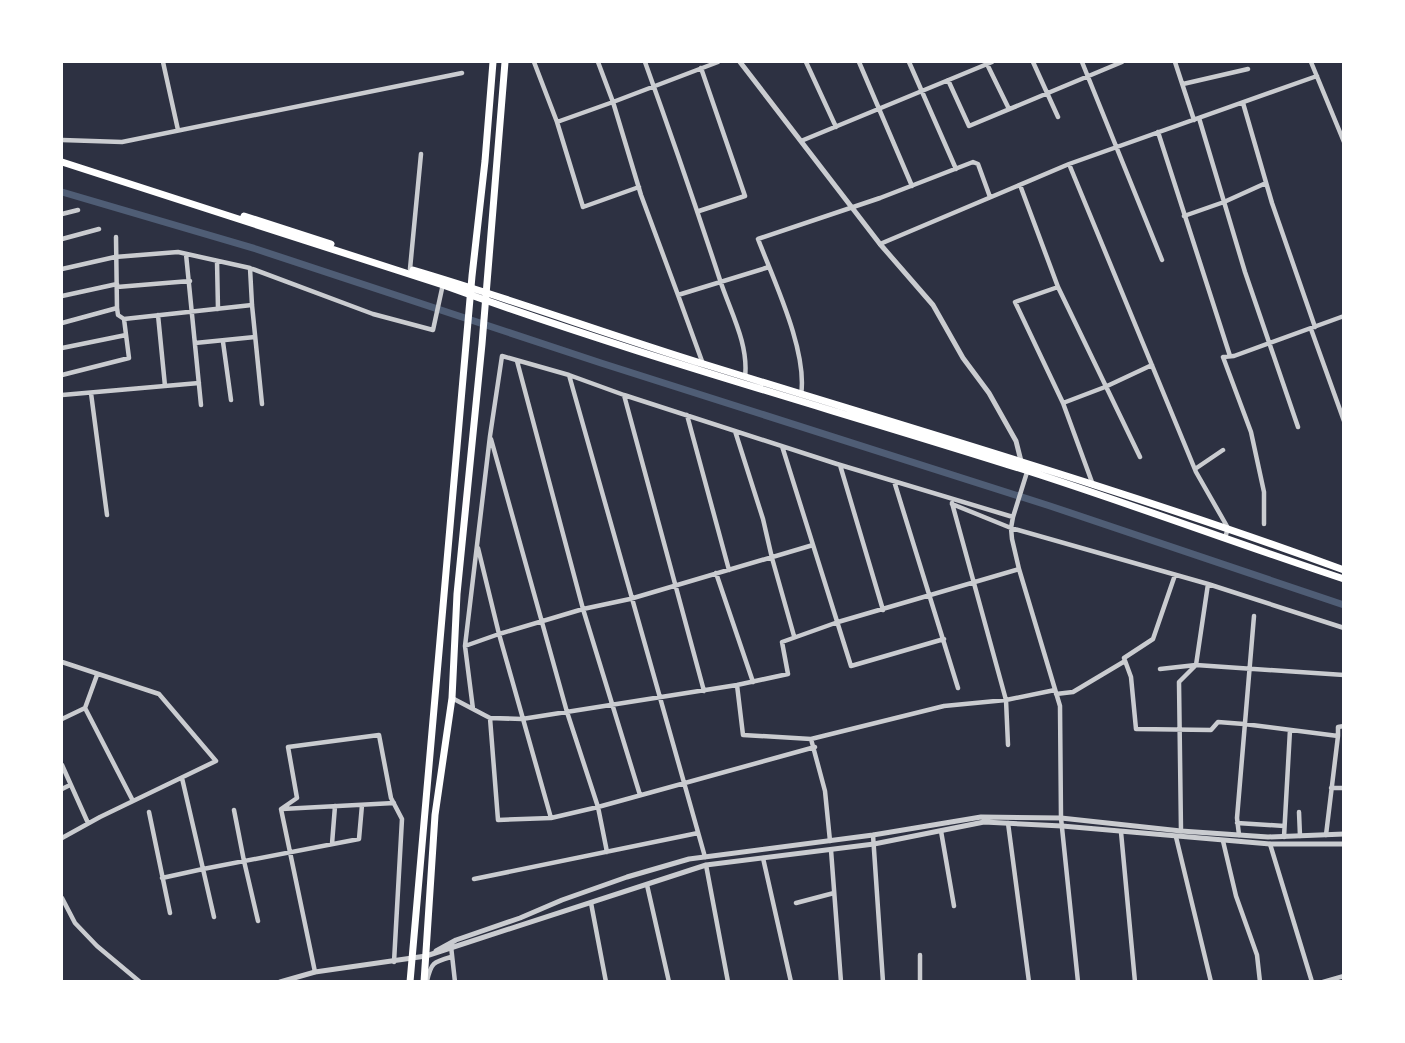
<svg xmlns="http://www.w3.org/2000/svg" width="1405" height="1043" viewBox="0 0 1405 1043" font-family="Literata,serif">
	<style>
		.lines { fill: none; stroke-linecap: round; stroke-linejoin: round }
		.canal { stroke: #4f5d75; stroke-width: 7 }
		.minor { stroke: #caccd0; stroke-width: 4.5 }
		.tertiary { stroke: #caccd0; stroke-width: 5 }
		.primary { stroke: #fff; stroke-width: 7 }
		.trunk { stroke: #fff; stroke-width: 7 }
	</style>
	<rect width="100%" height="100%" fill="#2d3142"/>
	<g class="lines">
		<path class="canal" d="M62,192l194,57 345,114 449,143 294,99"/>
		<path class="minor" d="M163,62l15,68
			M534,62l23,60
			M598,62l15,40 -56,20 26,85 56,-20
			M645,62c26,72 51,145 75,218 10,31 29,64 25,97
			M806,62l30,65
			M859,62l53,124
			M909,62l47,107
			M986,62l23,47
			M1033,62l25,55
			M1082,62l80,198
			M1175,62l19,58
			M1311,62l33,80
			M948,80l21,46 153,-64
			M1183,84l65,-15
			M1243,103l29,100 43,124
			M1199,118l46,154 53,155
			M1158,132l72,224
			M62,140l60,2 340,-69
			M801,141l191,-79
			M1069,164l127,308 32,56 -3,10
			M1020,185l38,102 82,170
			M699,211l46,-15 -44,-128
			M62,214l16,-4
			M1184,216l40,-14 42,-19
			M116,237l1,71 1,7 6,4
			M62,239l37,-10
			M880,244l189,-80 248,-88
			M186,254l15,151
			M217,261l1,48
			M250,268l2,37 10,99
			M62,269l53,-12 63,-5 72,16 123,46 60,16 10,-46
			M410,269l11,-115
			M117,287l73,-6
			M1058,287l-43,15 48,101
			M678,295l-37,-100 -28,-93 105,-40
			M62,296l55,-12
			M158,315l7,71
			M62,323l55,-15
			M1311,329l33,92
			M223,342l8,58
			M195,343l60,-6
			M62,348l64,-13
			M517,361l66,248 57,186
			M703,364l-25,-69 91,-28
			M62,375l67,-17 -5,-39 128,-14
			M569,375l136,482
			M91,393l16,122
			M62,395l137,-12
			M624,395l80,296
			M801,395c7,-43 -27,-114 -43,-156l122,-41 93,-36 5,2 12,33
			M687,415l42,155
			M735,431l28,88 9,39 22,78
			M491,439l76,273 31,95 9,45
			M782,446l69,220 93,-27
			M840,465l43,145
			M1028,469l-15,48 -2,11 1,11 7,30 41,137 1,112 17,164
			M1195,469l28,-19
			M894,481l64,207
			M1093,485l-30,-82 42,-16 47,-22
			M952,503l54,197 2,45
			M952,504l59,24 197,56 136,44
			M1264,524v-32l-13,-60 -28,-75 11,-1 110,-40
			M478,548l21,86 52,184
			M716,573l37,109
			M1175,575l-22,64 -29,19 7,19 5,52 75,1 7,-8 26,2 94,12 -12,99
			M465,646l34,-12 84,-25 47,-10 183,-54
			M62,662l97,32 57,67 -116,56 -38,21
			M1160,669l36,-4 12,-81
			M737,685l6,50 68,4 133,-33 62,-6 49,-10
			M1056,694l17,-2 52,-31
			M452,698l38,20 32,1 215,-34 51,-11 -6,-32 56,-20 181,-53
			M85,708l12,-33
			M473,709l-8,-63 25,-210 12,-80 67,19 55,20 213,69 176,53
			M490,718l8,102 53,-2 47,-11 217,-60
			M62,719l23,-11 48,93
			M1338,736v-9l6,-1
			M811,739l14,52 5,50
			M62,765l26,58
			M182,778l21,91 156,-30 3,-34
			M1331,788h13
			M62,789l8,-4
			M282,809l112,-6
			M234,810l10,51 14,60
			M149,812l21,101
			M1299,812l1,24
			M1008,823l21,159
			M1237,823l47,3
			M941,831l13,75
			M1181,831l-2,-149 17,-17 148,10
			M1121,832l14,150
			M873,835l10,147
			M1239,835l-2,-17 17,-202
			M1176,837l35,145
			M1284,837l6,-107
			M1223,841l13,55 21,59 3,27
			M332,844l3,-38
			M1270,844l42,138
			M831,850l10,132
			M763,858l28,124
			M706,865l22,117
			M162,878l41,-9 11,48
			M474,879l224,-46
			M647,885l22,97
			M62,898l13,25 22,23 43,36
			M591,903l15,79
			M796,903l38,-10
			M451,946l4,36
			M315,972l-34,-163 16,-11 -9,-51 91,-12 12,63 11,21 -8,143
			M427,981c4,-18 6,-19 24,-24
			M920,982v-27
			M1323,982l21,-6"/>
		<path class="tertiary" d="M740,62l140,182 53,61 30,53 26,35 27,48 5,20
			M436,951l20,-11 64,-22 42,-18 65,-23 62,-18 184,-24 108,-18 80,1 120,13 87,6 76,-3
			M280,982l35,-10 111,-16 280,-91 168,-21 110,-22 78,4 208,18h74"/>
		<path class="primary" d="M62,162l381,123c192,70 390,124 585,186 106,34 210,73 316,108
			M244,216l87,28
			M413,270c99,29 196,65 294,95 213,66 427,128 637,205"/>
		<path class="trunk" d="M410,982l62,-706 13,-115 8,-99
			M424,982l11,-167 17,-117 5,-104 25,-250 23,-282"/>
	</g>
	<rect width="1405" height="1043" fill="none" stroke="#ffffff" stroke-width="126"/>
</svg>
